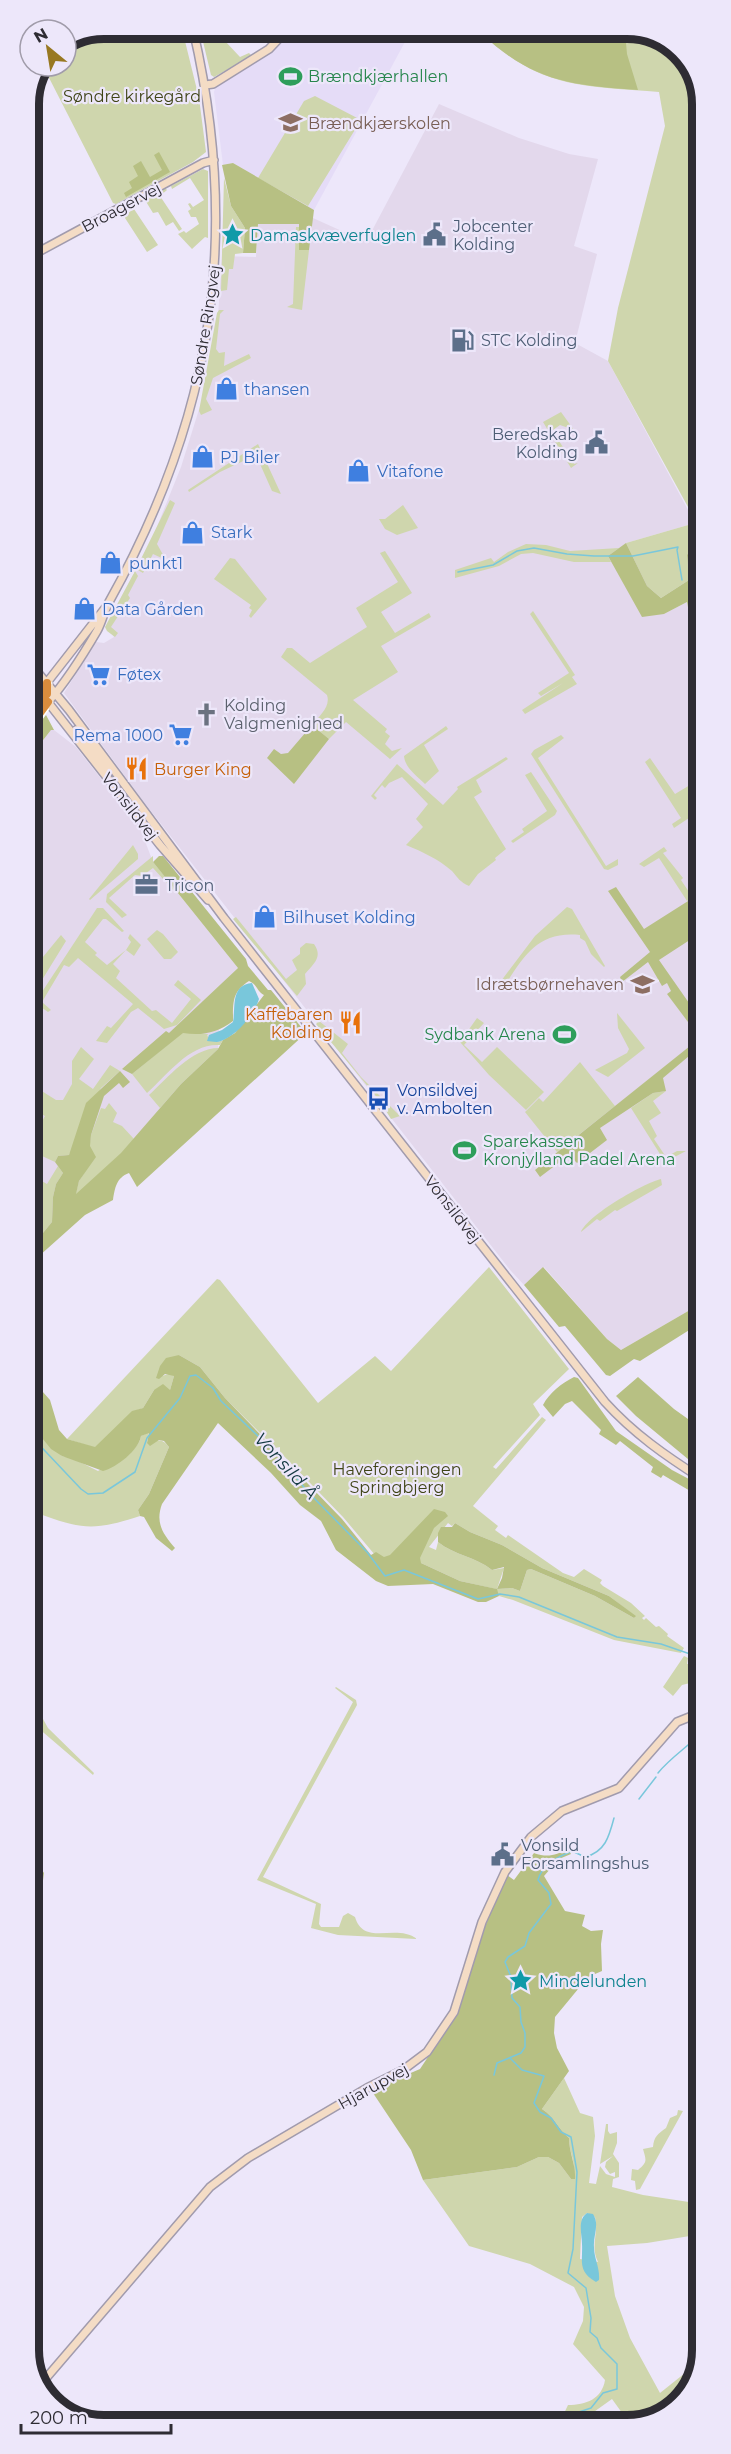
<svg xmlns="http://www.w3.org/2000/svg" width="731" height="2454" viewBox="0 0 731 2454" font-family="Montserrat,sans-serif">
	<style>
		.built { fill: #e5dcf7 }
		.industrial { fill: #e3d8ec }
		.green { fill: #cfd6ad; fill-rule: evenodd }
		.forest { fill: #b7c083 }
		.water { fill: #79c7db }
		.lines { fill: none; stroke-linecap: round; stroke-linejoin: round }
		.stream { stroke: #79c7db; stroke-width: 1.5 }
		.secondary-casing { stroke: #a19bad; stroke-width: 10 }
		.highway-casing { stroke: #fff; stroke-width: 11 }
		.secondary { stroke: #f4dcc5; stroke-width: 7 }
		.highway { stroke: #d98c3d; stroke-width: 8 }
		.labels { text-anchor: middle; stroke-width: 4.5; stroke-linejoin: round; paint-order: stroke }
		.leisure-label { font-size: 16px; fill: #27864d; stroke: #ede7fa; text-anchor: start }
		.park-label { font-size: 16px; fill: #3f4416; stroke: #ede7fa }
		.education-label { font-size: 16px; fill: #785e54; stroke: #ede7fa; text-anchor: start }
		.street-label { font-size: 16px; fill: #2e2c33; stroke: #ede7fa }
		.service-label { font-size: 16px; fill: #4e5e75; stroke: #ede7fa; text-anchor: start }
		.culture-label { font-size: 16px; fill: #0d838f; stroke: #ede7fa; text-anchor: start }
		.shop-label { font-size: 16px; fill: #366cbe; stroke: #ede7fa; text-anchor: start }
		.worship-label { font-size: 16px; fill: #5b616d; stroke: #ede7fa; text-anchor: start }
		.food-label { font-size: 16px; fill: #c56008; stroke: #ede7fa; text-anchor: start }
		.transit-label { font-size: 16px; fill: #164399; stroke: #ede7fa; text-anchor: start }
		.water-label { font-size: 18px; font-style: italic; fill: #133941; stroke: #ede7fa }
		.rim { fill: none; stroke: #2e2c33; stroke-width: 8 }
	</style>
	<rect width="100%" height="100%" fill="#ede7fa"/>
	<path class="built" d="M294,29h118l-98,181 -81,-47 -10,2 -9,-73 2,-6 51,-30z"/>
	<path class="industrial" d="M439,104l80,34 50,16 29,5 -24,87 23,8 -22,89 33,18 87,162 -69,20 38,71 23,-12 7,37 7,4 1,660 -81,47 -14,-11 -63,-72 -20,18 -13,-14 -368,-470 -79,-108 32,-51 8,1 10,-6 -8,-11 44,-82 31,-77 25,-80 12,-71 4,-60 34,1 2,-35 55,-4 53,24z
		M51,730h3l22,17 64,81 13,34 85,106 -17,17 -3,64 -37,35 -60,70 -92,96v-492z"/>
	<path class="green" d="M104,29h78l17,69 7,54 -13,10 -77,42 -3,-1 -69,-135v-2h22v-22z
		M200,29h10l12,14 3,-2 15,16 9,-4 3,3 -38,21 -3,-2z
		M458,29h102l12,4 87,7 18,8 24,41v456l-10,2 -4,8 2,25 -28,18 -14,-12 -21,-43 69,-20 4,4 -91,-166 10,-53 47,-182 -6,-34c-76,-6 -118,-3 -177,-58l-15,8z
		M315,96l46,24 -53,86 -50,-28 46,-77z
		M203,169l5,2v67l-3,-1 -13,12 -14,-15 6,-3 2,2 13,-9 -3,-7h-5l-3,-6 3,-2 -3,-5 2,-1 3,4 11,-7 -14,-22 -18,11 -1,-3z
		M224,178l7,28 14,22 -2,25 -8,1 -2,15h-4l-2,21 -6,1z
		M165,188l2,2 -7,6 22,33 -3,2 -6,-9 -7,4 -8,-14 -5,1 -8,-13z
		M134,209l24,36 -11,7 -22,-34v-3z
		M296,227h3v22l10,1 -7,60 -15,-3 6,-3z
		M219,310h5l-4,4 -4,35 3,4 6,-1 -1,14 25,-12 2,4 -38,20 -7,21 6,11 -11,5 -2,-4 18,-98z
		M561,412l13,18 -14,-5 -7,5 3,11h3l15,23 4,-1 -7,5 -28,-46z
		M258,444l23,50 -9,-3 -16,-36 -36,17 -31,20 -1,-2z
		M170,500l5,3 -18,41 9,16 -13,-6 -10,19 -7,-4z
		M403,505l15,23 -21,7 -12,-6 -6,-10h6z
		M526,544l20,1 24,6 49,-3 -11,8 3,6h-37l-41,-9 -12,1 -22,12 -44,12v-8l36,-12 3,4 14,-10z
		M385,551l27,42 -31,19 14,21 34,-20 2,4 -50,29 17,26 -45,28 34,29 -2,3 5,4 -5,8 7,7 10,-3 -12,11 -44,-37 -17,17 -17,-14c7,-9 19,-18 15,-30l-46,-38 6,-9h5l18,15 57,-36 -11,-19 42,-26 -18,-29z
		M230,558l5,1 32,40 -16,19 -2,-2 3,-6 -3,-2 2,-3 -37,-26z
		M135,571l3,5 -10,19 2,3 -19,29 7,6 -3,4 -8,-6 -2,-4z
		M533,611l42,64 -3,2 5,7 -52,30 -3,-4 41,-27 -22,13 -3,-3 31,-20 -39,-59z
		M446,726l2,3 -24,16 15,26 -14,13c-8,-8 -20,-16 -21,-28z
		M561,735l3,3 -26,20 68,108 12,-7v6l-10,5 -4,-1 -73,-115 3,-4z
		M506,757l2,2 -32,21 6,12 -8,5 32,52 -11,9 1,2 -18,14 -9,12c-9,-4 -11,-8 -17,-15 -14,-12 -29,-19 -46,-26l17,-18 -7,-8 12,-15 -26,-27 -13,6 -4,5 -3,-3 -8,10 3,3 -2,2 -4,-4 26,-32 46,41 15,-16 -1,-2z
		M650,758l25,36 15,-9 11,17v8l-27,18 -2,-4 9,-6 -36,-56z
		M531,772l26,39 -2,4 -42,28 -2,-2 13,-9 -2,-3 25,-18 -22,-36z
		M133,845l5,9v5l-48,41 -1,-1z
		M664,847l3,4 -4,2 20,25 -2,2 12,18 -6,3 -28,-43 -15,9 -5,-3z
		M153,856v6l22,27 -2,1 -20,-22 -11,8 -7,-1 -26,23 18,17 -5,3 -16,-16 1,-8z
		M567,907l5,2 33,57 -1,1 -13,-13 -6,-13 -5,-3v-3c-40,-4 -54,18 -73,47l11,9 -17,-10 34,-45z
		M97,908h6l21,23 -2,1 -16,-13h-3l-18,23 12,11 -2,2 12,10 19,-15 5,-8 -3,-4 2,-4 11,11 -7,11 -8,-6 -13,14 7,7 -4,7 36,33 4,-1 16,13 19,-24 -17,-14 4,-5 23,20 -24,25 -13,4 -26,-21 -7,4 -24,31 -11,-2 11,-15 4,2 22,-24 -55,-46 -9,9 -5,-2 -22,37 9,8 -3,2 -10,-7v-7z
		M236,917l50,62 11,-9 -5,-10 8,-6v-6l6,-5 8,1c9,13 0,19 -9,30l1,10 -9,12 -64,-77z
		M157,930l6,4 15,18 -7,7h-7l-17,-20z
		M61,935l5,6 -24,39h-10l-3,-6z
		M617,1013l28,35 -37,29 -13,-7 32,-17 2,-4 -11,-21z
		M477,1018l7,5 -20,22 18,17 15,-15 47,45 -18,18 -37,-35 -29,-33z
		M319,1021l29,23 -6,9 19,24 39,39 -9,3 -11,-18 -64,-77z
		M183,1032l25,2 -1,2 11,6 5,-2 -3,5c-30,-2 -52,29 -73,48l-15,-19z
		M81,1047l13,12 -15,20 14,10 17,-24 10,6 -19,17 -32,67 -11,1 -3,6 -26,-12v-5l16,-29 -16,-9v-24l27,17h7l9,-16v-23z
		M219,1048l-38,36 -21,24 -11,-13c19,-17 42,-47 70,-47z
		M580,1062l35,44 -58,46 -32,-40 14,-14 4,4z
		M666,1091l-13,10 8,12 -12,8 8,15 -3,3 12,18 11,-6h9l-21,11 -34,-54 22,-15z
		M109,1103l8,10 -4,9 9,4 12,13 -13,15 -46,42 4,-15 7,-11 5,-35 10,-27 4,1z
		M58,1166l5,7 -7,11 -3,13 -1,25 -23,28v-33l7,-11 -7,-5v-27l18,10z
		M661,1179l1,6 -45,26 -2,-1 -15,11 -3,-2 -16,13c7,-17 61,-48 80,-53z
		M489,1267l80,102 -36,35 7,11 -47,52 3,2 46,-52 4,3 -73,86 25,20 -3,4 11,8 2,-3 55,38 11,4 10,-8 18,11 -2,3 3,3 28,17 14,13 -3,2 2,2 2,-2 10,9 3,-1 9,8 -1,2 17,12 -3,5 -67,-13 -101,-40 -14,-4 -3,-7 -36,-8 -39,-18 -11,5 -35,-13 -32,-38 -63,-65v-5l-5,1 -50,-50 -25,-31 -21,-12 -17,21 10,-3 2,3 -4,14h-16l-11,18 -11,4 -37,36 -28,-9 150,-160 3,1 98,123 57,-47 16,15zM448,1523l4,3 3,-3 15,9 32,13 40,23 67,28 26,20 -1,2 -39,-22 -64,-27 -4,1 -7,21 -8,-3 -15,1 7,-21 -12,2c-16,-13 -38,-15 -54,-28l-2,8 -7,-3z
		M29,1406l4,6v9l29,35 10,2 26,13c13,-8 41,-18 43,-35l8,-4 -2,11c11,-3 15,-5 22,4l-20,47 -11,16 2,6c-51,17 -62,12 -111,-6z
		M684,1656l4,2 -1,6 6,-1 2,6 -1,3h6l2,8 -20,5 -9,11 -10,-9z
		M336,1687l20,13 1,5 -94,172 58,27 -2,20 2,3h18l4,-11 5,-3 7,4c9,30 41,6 62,22l-79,-4 -27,-7 5,-24 -59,-24 96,-178 -18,-14z
		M30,1714l13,5 5,9 46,45 -1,2 -63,-54z
		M564,2078l16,35 13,4 2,19 -6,47 7,1 4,-18 6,8 9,3v-5l-5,2 -5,-7 1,-5 7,-6 -13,8 6,-40h2v7l2,3 7,-2v11l-4,11 6,9v14l-6,2 -1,8 31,8 59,9v30l-55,9 -40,3 8,50 15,42 30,55 35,-28 1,1c-2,7 -4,16 -8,22 -13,18 -36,36 -58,36l-18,-25 -35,25h-18l9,-19c18,0 34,-6 37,-25l-32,-36 10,-23 1,-14 -10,-20 -44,-23 -61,-18 -46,-66 94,-13 22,-10h9l11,6 12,16c7,-17 -2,-24 -2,-41 -11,-9 -14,-21 -27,-29zM587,2213l8,4c4,16 -5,29 3,45l-18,-3 2,-42z
		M678,2110l5,1 -43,78 -4,1 -1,-9 -4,-1 1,-11 6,1c10,-8 8,-10 5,-21l10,-2c1,-11 5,-13 13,-19l4,-10 7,-3z"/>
	<path class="forest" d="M458,29h98l70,14 1,11 11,36c-68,-5 -104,-8 -156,-56l-15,8z
		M159,152l11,20 -44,25 -2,-4 8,-5 -3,-6 9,-6 -5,-10 8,-5 9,16 12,-7 -8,-15z
		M233,163l81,47 -5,40h-10v-26h-41l-2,29h-13l2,-25 -14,-22 -9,-41z
		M626,543l21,43 14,12 28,-18 -2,-25 4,-8 10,-2v98l-7,-4 -7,-37 -23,12 -22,3 -34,-61z
		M46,715l8,15h-3l-22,28v-21z
		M312,725l17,14 -35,45 -27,-26 7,-9 7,5 7,-1z
		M159,856h4l83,103 2,7 20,24h3l35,43 -169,154 -8,-14c-13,5 -14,15 -16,27l-28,15 -56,50v-15l23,-28 1,-25 3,-13 7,-11 -8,-11 3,-6 11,-1 17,-52 34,-32 10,11 -7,6 -4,-5 -15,13 -13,39 -1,11 6,11 -17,24 -3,13 45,-41 60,-69 37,-35 5,-9 12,-7 29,-38c-7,-3 -6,-10 -15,-14 -17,11 -16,21 -16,40 -16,12 -31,15 -50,12l-51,41 -10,-5 44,-38 3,2 69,-65 -85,-106z
		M616,887l28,42 52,-33 6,7v29l-43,28 30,43c16,7 13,26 13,42l-39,33 3,13 -13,2 -53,35 7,12 -30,23 -8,-8 -29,22 -5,-7 165,-132 -33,-44 4,-3 -4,-8 -5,3 -14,-24 -26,20 -2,-5 30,-25 -42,-61z
		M543,1267l64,72 14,11 81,-47v19l-62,39 -6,-2 -24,17 -4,-1 -41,-49 -6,1 -35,-42z
		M29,1339l6,44 15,17 9,30 8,9 28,8 37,-36 11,-3 11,-18 9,-6 7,6 4,-14 -9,-2 -6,5 -3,-1 4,-12 6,-8 13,-3 21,12 25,31 117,121 29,36 5,-3 8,5 6,-2 44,-46 11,3 3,4 -14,12 -14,30 1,5 39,18 37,8 5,-11 2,-11 -12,3c-16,-13 -38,-15 -54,-28v-9l3,-6h11l3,-4 15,9 32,13 40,23 67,28 27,20 -2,2 -39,-22 -64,-27 -4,1 -7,21 -8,-3 -15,1 2,7 -13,6h-8l-45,-18 -45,2 -12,-5 -40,-31 -15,-29 -21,-16 -29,-32 -53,-50 -56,81c-7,19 1,30 13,44l-3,3 -16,-13 -12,-21 -4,-1 -2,-6 11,-16 20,-47 -5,-6 -5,-1 -9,6 -3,-3 2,-10 -8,3c-2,14 -25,32 -38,35l-41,-15 -11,-7 -17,-21 -1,-16 -4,-6z
		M574,1377l4,1 38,53 56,39 30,16v18l-7,-5 2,-4 -34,-20 -2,3 -10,-6 2,-5 -33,-26 -4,4 -17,-11 2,-4 -29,-29 -7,3 -12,13 -10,-12c6,-12 19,-22 31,-28z
		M638,1377l36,32 28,20v38l-2,2 -64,-53 -20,-20z
		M568,1849l3,5 -12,5 -15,17 21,35 20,4 -3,11 9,5 12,-1 -2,14 1,27 -14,6 -33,40 -1,16 3,15 12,23 -27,38c13,8 16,20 27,29 0,14 7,27 6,41h-4l-12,-16 -11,-6h-9l-22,10 -94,13 -12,-30 -40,-60 49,-21 32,-48 6,-12 16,-57 33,-77 7,5 20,-27c14,5 22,2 34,-4z
		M30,1851l14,22 -4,30 -10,25z"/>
	<path class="water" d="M701,339v54c-17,-17 -17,-37 0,-54z
		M252,983l7,16c-5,16 -22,36 -38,42 -4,2 -10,0 -14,0l2,-6 13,-5 11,-8c3,-14 -3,-37 19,-39z
		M587,2213l6,1c7,11 0,21 1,33 0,12 6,20 5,33l-3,2c-19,-11 -13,-21 -14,-38 0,-10 -5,-24 5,-31z"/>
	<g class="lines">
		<path class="stream" d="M691,552l10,3
			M458,572l35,-7 24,-14 17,-3 33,6 27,2h39l45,-9 -1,3 5,30
			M29,1434l52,55 7,5 15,-1 32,-21 12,-34 33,-40 10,-22 6,-1 17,13 8,13 57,54 29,36 60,61 18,24 19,-6 74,29 22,-5 19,3 98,40 44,7 32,11 6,6 3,11
			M658,1773c13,-16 30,-26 44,-41
			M639,1799l17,-22
			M510,2058l12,12 22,6 -10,27 6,9 11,6 10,14 10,5 6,35 -4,77 -5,24 18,15 5,30 -1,14 7,6 4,10 16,16v25l-14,4 -12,15 -18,6 -8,10
			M494,2075l3,-12 24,-10 4,-6v-14l-4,-11 -1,-15 -8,-9 -1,-21 -6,-15 3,-5 17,-11 4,-13 22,-29 -2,-11 -11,-13c4,-16 20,-23 34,-29l13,6c20,-5 24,-20 29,-39"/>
		<defs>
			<path id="secondary" d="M205,85l8,-1 56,-35 19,-20
				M29,257l174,-94 11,-3
				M29,662l40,48 155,208 381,484c29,32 61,54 97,77
				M29,671l18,22
				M29,678l131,167 48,55
				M45,685l61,-78
				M48,702c18,-20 35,-47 49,-71 5,-9 7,-20 12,-29 104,-186 132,-366 84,-573
				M76,730l31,38
				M41,2384l169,-197 38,-29 119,-70 36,-18 24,-18 27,-40 28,-90 23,-50 26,-35 31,-26 57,-23 58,-66 25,-10"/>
			<path id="highway" d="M29,703l10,-12
				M29,717l7,-12 11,-11v-11
				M29,728l19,-26"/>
		</defs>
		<use href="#secondary" class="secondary-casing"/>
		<use href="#highway" class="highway-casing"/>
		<use href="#secondary" class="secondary"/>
		<use href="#highway" class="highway"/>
	</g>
	<defs>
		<symbol id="stadium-bare" viewBox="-9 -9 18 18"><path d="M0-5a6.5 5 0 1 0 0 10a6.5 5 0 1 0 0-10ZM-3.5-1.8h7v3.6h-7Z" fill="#2e9e5b" stroke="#ede7fa" stroke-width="2.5" paint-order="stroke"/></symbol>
		<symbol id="school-bare" viewBox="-9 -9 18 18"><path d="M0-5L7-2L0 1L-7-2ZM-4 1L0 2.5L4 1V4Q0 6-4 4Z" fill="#8d6e63" stroke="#ede7fa" stroke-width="2.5" paint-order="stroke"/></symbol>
		<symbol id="sight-bare" viewBox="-9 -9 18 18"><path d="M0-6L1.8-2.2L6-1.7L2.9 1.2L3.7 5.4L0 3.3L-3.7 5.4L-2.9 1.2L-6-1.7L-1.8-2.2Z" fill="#0f9aa8" stroke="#ede7fa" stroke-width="2.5" paint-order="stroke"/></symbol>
		<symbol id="civic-bare" viewBox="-9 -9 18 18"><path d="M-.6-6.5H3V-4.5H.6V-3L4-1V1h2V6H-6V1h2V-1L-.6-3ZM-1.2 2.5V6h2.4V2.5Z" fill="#5c6f8a" stroke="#ede7fa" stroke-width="2.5" paint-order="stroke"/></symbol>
		<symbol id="fuel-bare" viewBox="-9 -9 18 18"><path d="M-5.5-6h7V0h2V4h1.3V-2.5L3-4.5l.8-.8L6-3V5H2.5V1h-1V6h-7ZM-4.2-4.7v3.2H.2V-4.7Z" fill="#5c6f8a" stroke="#ede7fa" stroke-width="2.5" paint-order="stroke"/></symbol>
		<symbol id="shop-bare" viewBox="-9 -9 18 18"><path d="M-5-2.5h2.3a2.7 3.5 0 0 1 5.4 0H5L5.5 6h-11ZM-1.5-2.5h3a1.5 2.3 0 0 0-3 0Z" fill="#3f7fe0" stroke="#ede7fa" stroke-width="2.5" paint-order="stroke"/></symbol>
		<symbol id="supermarket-bare" viewBox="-9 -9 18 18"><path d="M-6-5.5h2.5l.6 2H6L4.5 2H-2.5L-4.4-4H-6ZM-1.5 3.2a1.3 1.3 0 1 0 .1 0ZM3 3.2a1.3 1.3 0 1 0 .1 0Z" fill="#3f7fe0" stroke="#ede7fa" stroke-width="2.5" paint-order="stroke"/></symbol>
		<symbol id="church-bare" viewBox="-9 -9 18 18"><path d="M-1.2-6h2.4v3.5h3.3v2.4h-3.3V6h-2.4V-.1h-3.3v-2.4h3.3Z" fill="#6b7280" stroke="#ede7fa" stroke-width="2.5" paint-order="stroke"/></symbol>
		<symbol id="restaurant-bare" viewBox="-9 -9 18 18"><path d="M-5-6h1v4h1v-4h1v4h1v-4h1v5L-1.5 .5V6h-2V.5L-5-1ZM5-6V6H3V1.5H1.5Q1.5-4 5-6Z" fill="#e8710a" stroke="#ede7fa" stroke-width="2.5" paint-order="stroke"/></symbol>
		<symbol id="office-bare" viewBox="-9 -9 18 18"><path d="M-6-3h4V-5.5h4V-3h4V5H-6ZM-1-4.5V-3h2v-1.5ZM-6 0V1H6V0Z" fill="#5c6f8a" stroke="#ede7fa" stroke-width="2.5" paint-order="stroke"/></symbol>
		<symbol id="bus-bare" viewBox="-9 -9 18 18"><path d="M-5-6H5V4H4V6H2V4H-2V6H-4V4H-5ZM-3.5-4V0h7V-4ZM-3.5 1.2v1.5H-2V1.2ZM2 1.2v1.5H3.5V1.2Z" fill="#1a4fb4" stroke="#ede7fa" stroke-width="2.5" paint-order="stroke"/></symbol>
	</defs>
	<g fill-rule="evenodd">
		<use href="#stadium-bare" x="274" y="60" width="33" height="33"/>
		<use href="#school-bare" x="274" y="106" width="33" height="33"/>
		<use href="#sight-bare" x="216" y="218" width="33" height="33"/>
		<use href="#civic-bare" x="418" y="218" width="33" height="33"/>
		<use href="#fuel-bare" x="446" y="324" width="33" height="33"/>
		<use href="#shop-bare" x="210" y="372" width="33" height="33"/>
		<use href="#civic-bare" x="580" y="426" width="33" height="33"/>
		<use href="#shop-bare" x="186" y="440" width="33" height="33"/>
		<use href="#shop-bare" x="342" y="454" width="33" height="33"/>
		<use href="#shop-bare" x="176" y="516" width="33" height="33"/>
		<use href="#shop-bare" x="94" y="546" width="33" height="33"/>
		<use href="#shop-bare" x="68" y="592" width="33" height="33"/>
		<use href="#supermarket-bare" x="82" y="658" width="33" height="33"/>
		<use href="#church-bare" x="190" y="698" width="33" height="33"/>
		<use href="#supermarket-bare" x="164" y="718" width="33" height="33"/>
		<use href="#restaurant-bare" x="120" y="752" width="33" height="33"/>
		<use href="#office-bare" x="130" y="868" width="33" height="33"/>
		<use href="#shop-bare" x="248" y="900" width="33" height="33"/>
		<use href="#school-bare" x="626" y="968" width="33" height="33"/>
		<use href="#restaurant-bare" x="334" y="1006" width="33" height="33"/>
		<use href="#stadium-bare" x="548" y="1018" width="33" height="33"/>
		<use href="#bus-bare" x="362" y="1082" width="33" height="33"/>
		<use href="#stadium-bare" x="448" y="1134" width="33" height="33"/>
		<use href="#civic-bare" x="486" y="1838" width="33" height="33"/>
		<use href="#sight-bare" x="504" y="1964" width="33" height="33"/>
	</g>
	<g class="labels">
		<g class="leisure-label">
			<text x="308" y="82">Brændkjærhallen</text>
			<text x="546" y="1040" text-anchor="end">Sydbank Arena</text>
			<text x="483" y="1147">Sparekassen<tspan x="483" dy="18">Kronjylland Padel Arena</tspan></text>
		</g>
		<g class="park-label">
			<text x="132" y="102">Søndre kirkegård</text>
			<text x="397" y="1475">Haveforeningen<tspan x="397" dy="18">Springbjerg</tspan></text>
		</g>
		<g class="education-label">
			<text x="308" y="129">Brændkjærskolen</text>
			<text x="624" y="990" text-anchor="end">Idrætsbørnehaven</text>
		</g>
		<g class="street-label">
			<text transform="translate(121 207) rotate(-28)" y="6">Broagervej</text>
			<text transform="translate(205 325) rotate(-81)" y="6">Søndre Ringvej</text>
			<text transform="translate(130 806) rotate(52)" y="6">Vonsildvej</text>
			<text transform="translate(453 1209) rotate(52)" y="6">Vonsildvej</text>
			<text transform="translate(373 2086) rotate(-29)" y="6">Hjarupvej</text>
		</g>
		<g class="service-label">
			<text x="453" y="232">Jobcenter<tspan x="453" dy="18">Kolding</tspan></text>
			<text x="481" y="346">STC Kolding</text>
			<text x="578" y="440" text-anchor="end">Beredskab<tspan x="578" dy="18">Kolding</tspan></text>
			<text x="165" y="891">Tricon</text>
			<text x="521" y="1851">Vonsild<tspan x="521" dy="18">Forsamlingshus</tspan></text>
		</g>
		<g class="culture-label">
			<text x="250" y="241">Damaskvæverfuglen</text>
			<text x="539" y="1987">Mindelunden</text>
		</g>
		<g class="shop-label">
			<text x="244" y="395">thansen</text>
			<text x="220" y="463">PJ Biler</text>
			<text x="377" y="477">Vitafone</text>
			<text x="211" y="538">Stark</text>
			<text x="129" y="569">punkt1</text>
			<text x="102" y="615">Data Gården</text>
			<text x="117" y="680">Føtex</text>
			<text x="163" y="741" text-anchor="end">Rema 1000</text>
			<text x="283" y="923">Bilhuset Kolding</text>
		</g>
		<g class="worship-label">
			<text x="224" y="711">Kolding<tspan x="224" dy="18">Valgmenighed</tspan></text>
		</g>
		<g class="food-label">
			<text x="154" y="775">Burger King</text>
			<text x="333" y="1020" text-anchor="end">Kaffebaren<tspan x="333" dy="18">Kolding</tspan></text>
		</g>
		<g class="transit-label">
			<text x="397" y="1096">Vonsildvej<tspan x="397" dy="18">v. Ambolten</tspan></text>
		</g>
		<g class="water-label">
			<text transform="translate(286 1466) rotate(47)" y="6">Vonsild Å</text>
		</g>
	</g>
	<path d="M0 0H731V2454H0ZM104 39H627A65 65 0 0 1 692 104V2350A65 65 0 0 1 627 2415H104A65 65 0 0 1 39 2350V104A65 65 0 0 1 104 39Z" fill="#ede7fa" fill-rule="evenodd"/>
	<path class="rim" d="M104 39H627A65 65 0 0 1 692 104V2350A65 65 0 0 1 627 2415H104A65 65 0 0 1 39 2350V104A65 65 0 0 1 104 39Z"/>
	<g transform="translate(48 48) rotate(330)"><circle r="28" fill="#ede7fa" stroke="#a19caa" stroke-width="1.5"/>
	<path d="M0-4.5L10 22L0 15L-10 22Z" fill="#987821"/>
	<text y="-9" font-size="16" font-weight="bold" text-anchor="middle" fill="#2e2c33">N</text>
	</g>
	<path d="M21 2424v9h150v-9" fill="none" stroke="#2e2c33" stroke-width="3"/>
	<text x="30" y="2424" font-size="18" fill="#2e2c33" stroke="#ede7fa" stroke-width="4.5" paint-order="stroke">200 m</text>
</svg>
